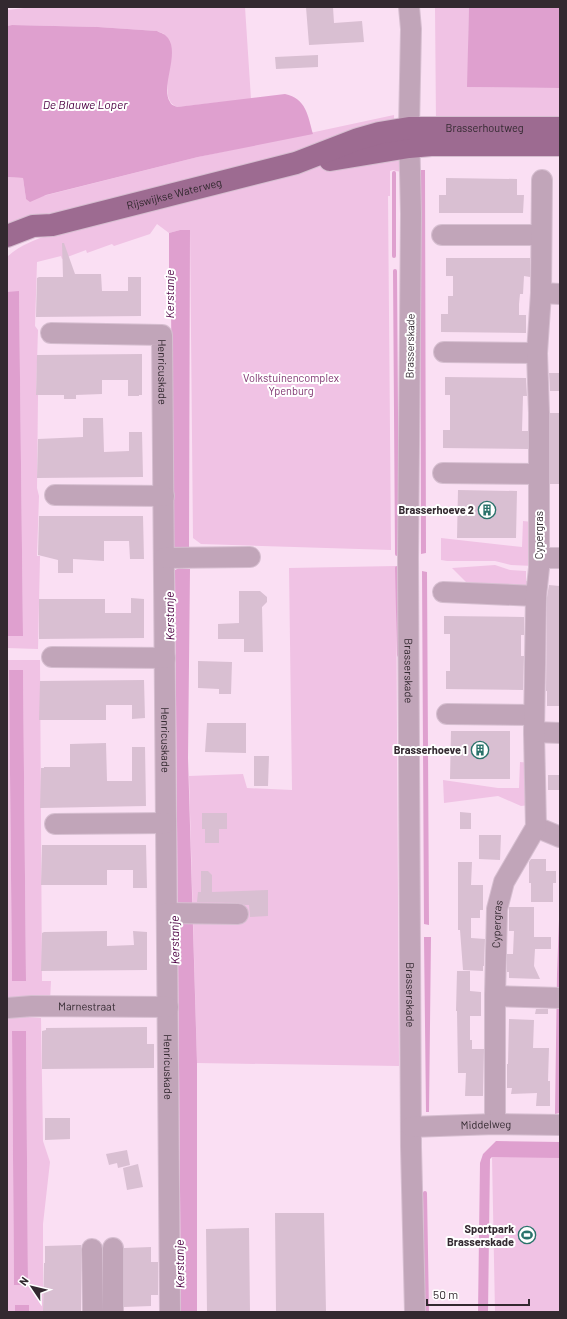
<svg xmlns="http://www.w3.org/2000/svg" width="567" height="1319" viewBox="0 0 567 1319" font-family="Barlow,sans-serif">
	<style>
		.green { fill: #f0c2e4; fill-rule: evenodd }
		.water { fill: #dfa0cf }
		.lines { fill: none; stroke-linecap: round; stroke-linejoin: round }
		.stream { stroke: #dfa0cf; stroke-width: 4 }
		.building { fill: #d9bfd2 }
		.minor-casing { stroke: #d6bed0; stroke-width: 22 }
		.major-casing { stroke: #d6bed0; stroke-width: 24 }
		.minor { stroke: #c1a5b9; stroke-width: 20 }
		.major { stroke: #9d6b91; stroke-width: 22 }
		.labels { text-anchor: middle; stroke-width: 4; stroke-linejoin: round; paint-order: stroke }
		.street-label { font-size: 11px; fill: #332930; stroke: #fff }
		.park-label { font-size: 11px; fill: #803671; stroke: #fff }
		.poi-label { font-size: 11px; font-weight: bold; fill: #332930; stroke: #fff; text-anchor: end }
		.water-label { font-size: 12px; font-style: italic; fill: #4c0042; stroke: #fff }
	</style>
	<rect width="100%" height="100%" fill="#fadff3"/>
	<path class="green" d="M33,7h212l6,92 -74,8c-6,-3 -7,-5 -9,-11l-4,-62 -7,-3 -59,-4 -86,-2 -5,1v-16z
		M435,7h34l-1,80 92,1v35h-124z
		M394,115v11l-91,29 -296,76v-54l16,1 3,21 13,-2 159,-40z
		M391,153l9,9 2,10 -6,-1 -3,-1 -3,1v25h-2l3,354 -190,-6 -8,-6 -3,-308h-10l-11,3 -12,-9 -7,10 -36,12 -2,-2 -25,9 -1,-3 -24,9 -1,-3 -24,6 -2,64 3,4 -2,64 2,1 -1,93 2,8 -2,60h3l-2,93 -31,-1v-146l1,133 15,1 -4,-344h-12v-35c13,-12 28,-17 44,-23l249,-64z
		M523,521l10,1v44l-22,-1 -16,-4h-48l-6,-1v-22l81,9z
		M495,565l15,5 16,1v10h4v9l-58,-2 -20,-20z
		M396,566l3,500 -202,-3 -8,-287 54,-2 4,14 45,2 -3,-222z
		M7,660h33l2,321h9l-1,20 -43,-3zM9,670l14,1 3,310h-14z
		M520,762l10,1v42l-9,1 -23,-10 -54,7 -1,-23 55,8h21z
		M28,1013l1,4 12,1 2,123 7,21 -7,62v88h-14v-7h-14v7h-8v-297zM12,1031h14l2,254h-14z
		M492,1157h68v155h-65z"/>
	<path class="water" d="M469,7h91v81l-93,-1z
		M12,25l86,2 59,4c4,2 8,3 11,7 12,16 -8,49 2,64 1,3 5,4 7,5l108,-13c21,4 23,22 28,40l-115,23 -152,38 -16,7 -4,-3 -3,-21 -16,-1v-151z
		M420,170h5l1,383 -5,1z
		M180,230h10l-1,319h-15l-3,-238 -2,-1v-77z
		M19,291l4,345h-15l-1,-344z
		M179,568l11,1 -2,189 9,305v249h-16l-6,-742z
		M422,571l5,1 2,353 -5,-1z
		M9,670h14l3,311h-14z
		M560,892v221l-5,1 2,-140z
		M424,937h7l-2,175h-3z
		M12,1031h14l2,254h-14z
		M496,1141l64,1v16l-68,-1 -2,2 -2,153h-10l2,-149 3,-9z
		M15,1305h14v7h-14z"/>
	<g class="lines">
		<path class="stream" d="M394,173v83
			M395,271l2,283
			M397,568l2,87
			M425,1193l2,119"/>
	</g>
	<path class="building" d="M306,7h27l1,16 28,-2 2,21 -55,3z
		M318,55v12l-42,2 -1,-12z
		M446,178l71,1v16h7l-1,18h-84v-18h7z
		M62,243h2l11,31h26l1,17h26v-14h13v39l-105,1 1,-39 2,-1h24z
		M446,258h84v19l-6,-1 -1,18h-3l-1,10v11h7v18l-85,-1v-18h7v-18h5v-20h-7z
		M142,354v41h-3v1h-11v-16h-26v14l-26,1v4h-12v-4h-28l1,-40z
		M549,373h11v18h-10z
		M445,377l81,1 1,18h-4l-1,35h6v18l-85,-1v-18h7v-35h-5z
		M550,413h10v71h-10z
		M83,418h20l1,34 25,-1v-19h13l1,45 -106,1 1,-39 45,-2z
		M458,490l59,1 -1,47h-59z
		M39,516h104l1,43h-14l-1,-18h-25v20l-31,-2v14h-15v-13l-20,-5z
		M549,585l11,1v120h-13v-15h-1l1,-94z
		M239,591h21l7,6v5l-5,5 1,45h-19v-13h-26v-15l21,-1z
		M131,598l13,1v39l-105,1v-40h66v14h26z
		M444,616l80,1v18h-3v21h3l-1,34 -77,-1v-18h4v-37h-6z
		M198,661l34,1 -1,32h-12v-5l-21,-1z
		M144,680l1,38 -13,1v-14h-26v15h-67l1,-39z
		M207,723h39v30l-41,-1z
		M451,731h59v48h-60z
		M106,743l1,38h25v-34h13l1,59 -106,2 1,-40h3v-1h26v-23z
		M254,756h15l-1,30h-14z
		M548,775h12v15h-12z
		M460,812l11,1v16h-11z
		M202,813h25v16h-8v14h-14v-14h-3z
		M479,835h22l-1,25 -21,-1z
		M42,845h104l1,43h-14v-18h-26v15h-66z
		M531,859h15v12h10v12h-3v19h-22v-19h-2v-21z
		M458,862h14l-1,23h12v25h-3v8h-9v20l14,1 -1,27h-1v5l-20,-1 -3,-40h-2z
		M201,871h7l4,4v17l56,-2v26l-18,1 -1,-12h-4l-6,-2 -42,-1 1,-10h3z
		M509,907h25v30h17v12h-16l-1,17 6,13 -31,-1v-6h-2v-18h6l1,-23h-5z
		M107,931v15l27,-1 -1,-14 14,1v38l-106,1 1,-38 2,-1z
		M457,971h13v20l11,1v24h-11v24h2v9h12l-1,47h-18l1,-23h-8l-1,-62h-1z
		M536,1009h12v5h-13z
		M509,1019l25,1 -1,28h16l-1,33h2v25h-14l1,-13 -26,1 1,-6h-5v-24h1z
		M147,1027v17h7v24l-112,1v-38l4,-1v-2z
		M45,1118h25v21l-25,1z
		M127,1150l3,15 -12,3 -1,-5 -8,2 -3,-11z
		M138,1164l5,23 -16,3 -4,-22z
		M275,1213h49l2,98 -50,1z
		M249,1228l1,84h-43l-1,-83z
		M81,1245v67l-38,-1 1,-48h1v-17z
		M151,1247v15h7v33h-7v11l-27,1v-59z"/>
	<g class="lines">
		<defs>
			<g id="minor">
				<path id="s1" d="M409,7l2,22 -2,99 2,86 -3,344 3,589 4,165"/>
				<path d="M442,235h99"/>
				<path d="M541,293l19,1"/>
				<path id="s2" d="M51,333l111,2 8,977"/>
				<path d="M444,352l93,1"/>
				<path d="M443,473l96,1"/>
				<path d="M55,495l109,1"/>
				<path d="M164,558l86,-1"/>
				<path d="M539,558h21"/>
				<path d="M443,592l93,4"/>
				<path d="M52,657l113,1"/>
				<path d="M447,714l87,1"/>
				<path d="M534,732l26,1"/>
				<path d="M55,824l111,-1"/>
				<path d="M536,827l24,10"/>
				<path d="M167,913l71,1"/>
				<path d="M495,996l65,2"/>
				<path id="s3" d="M7,1008l25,-2 136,1"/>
				<path id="s4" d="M495,1124v-128l2,-87 7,-27 32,-55 -2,-95 2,-136 3,-28v-155l-2,-60 4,-60 1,-113"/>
				<path id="s5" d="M411,1127l84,-3 65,1"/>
				<path d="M113,1248v64"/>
				<path d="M92,1249l1,63"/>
			</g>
			<g id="major">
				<path d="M330,160l79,-13 22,-2h129"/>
				<path id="s6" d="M7,236l26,-10 19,-1 244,-62 62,-24 21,-6 30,-5h151"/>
			</g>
		</defs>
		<use href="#minor" class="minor-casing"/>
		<use href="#major" class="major-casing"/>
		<use href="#minor" class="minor"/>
		<use href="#major" class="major"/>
	</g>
	<defs>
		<symbol id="building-ring" viewBox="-11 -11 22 22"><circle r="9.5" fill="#fff" stroke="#2a726b" stroke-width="1.5"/><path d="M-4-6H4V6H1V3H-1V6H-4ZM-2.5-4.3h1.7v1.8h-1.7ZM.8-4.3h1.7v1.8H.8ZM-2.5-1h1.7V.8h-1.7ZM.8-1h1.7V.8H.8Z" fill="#2a726b"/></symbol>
		<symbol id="stadium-ring" viewBox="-11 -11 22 22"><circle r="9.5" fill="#fff" stroke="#2a726b" stroke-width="1.5"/><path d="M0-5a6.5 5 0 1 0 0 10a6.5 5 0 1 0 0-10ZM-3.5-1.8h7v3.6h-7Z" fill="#2a726b"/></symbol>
	</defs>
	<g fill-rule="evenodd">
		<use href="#building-ring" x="477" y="500" width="20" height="20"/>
		<use href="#building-ring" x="470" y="740" width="20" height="20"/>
		<use href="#stadium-ring" x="517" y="1225" width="20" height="20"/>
	</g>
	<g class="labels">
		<g class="street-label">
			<text dy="4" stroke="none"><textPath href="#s6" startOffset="493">Brasserhoutweg</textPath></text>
			<text dy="4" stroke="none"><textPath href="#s6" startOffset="173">Rijswijkse Waterweg</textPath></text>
			<text transform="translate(410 346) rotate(-89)" y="4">Brasserskade</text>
			<text dy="4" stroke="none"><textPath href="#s2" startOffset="148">Henricuskade</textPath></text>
			<text transform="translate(539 535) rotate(-90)" y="4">Cypergras</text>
			<text dy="4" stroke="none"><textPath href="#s1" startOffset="664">Brasserskade</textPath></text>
			<text dy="4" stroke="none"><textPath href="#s2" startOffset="516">Henricuskade</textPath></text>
			<text dy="4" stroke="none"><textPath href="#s4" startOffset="200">Cypergras</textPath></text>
			<text dy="4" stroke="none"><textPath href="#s1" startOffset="988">Brasserskade</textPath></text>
			<text dy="4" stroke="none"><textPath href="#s3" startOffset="80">Marnestraat</textPath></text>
			<text dy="4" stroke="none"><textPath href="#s2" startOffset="843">Henricuskade</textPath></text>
			<text dy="4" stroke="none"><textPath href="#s5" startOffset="75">Middelweg</textPath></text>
		</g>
		<g class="park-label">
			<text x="291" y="382">Volkstuinencomplex<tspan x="291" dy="13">Ypenburg</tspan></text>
		</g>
		<g class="poi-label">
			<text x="474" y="514">Brasserhoeve 2</text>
			<text x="467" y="754">Brasserhoeve 1</text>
			<text x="514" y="1233">Sportpark<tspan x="514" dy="13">Brasserskade</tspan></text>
		</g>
		<g class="water-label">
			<text x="85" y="109">De Blauwe Loper</text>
			<text transform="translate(170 294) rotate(-90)" y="4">Kerstanje</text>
			<text transform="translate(170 616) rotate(-91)" y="4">Kerstanje</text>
			<text transform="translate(175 940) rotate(-91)" y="4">Kerstanje</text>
			<text transform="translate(180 1264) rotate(-91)" y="4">Kerstanje</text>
		</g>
	</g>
	<rect width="567" height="1319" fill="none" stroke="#332930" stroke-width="16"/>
	<g transform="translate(32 1287) rotate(305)" stroke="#ffffff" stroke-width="3" paint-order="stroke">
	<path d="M0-3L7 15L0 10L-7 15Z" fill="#332930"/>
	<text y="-6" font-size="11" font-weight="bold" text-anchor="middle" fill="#332930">N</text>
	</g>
	<path d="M427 1299v6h102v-6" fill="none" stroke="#332930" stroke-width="2"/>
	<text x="433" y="1299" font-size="12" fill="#332930" stroke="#ffffff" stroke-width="3" paint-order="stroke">50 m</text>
</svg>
